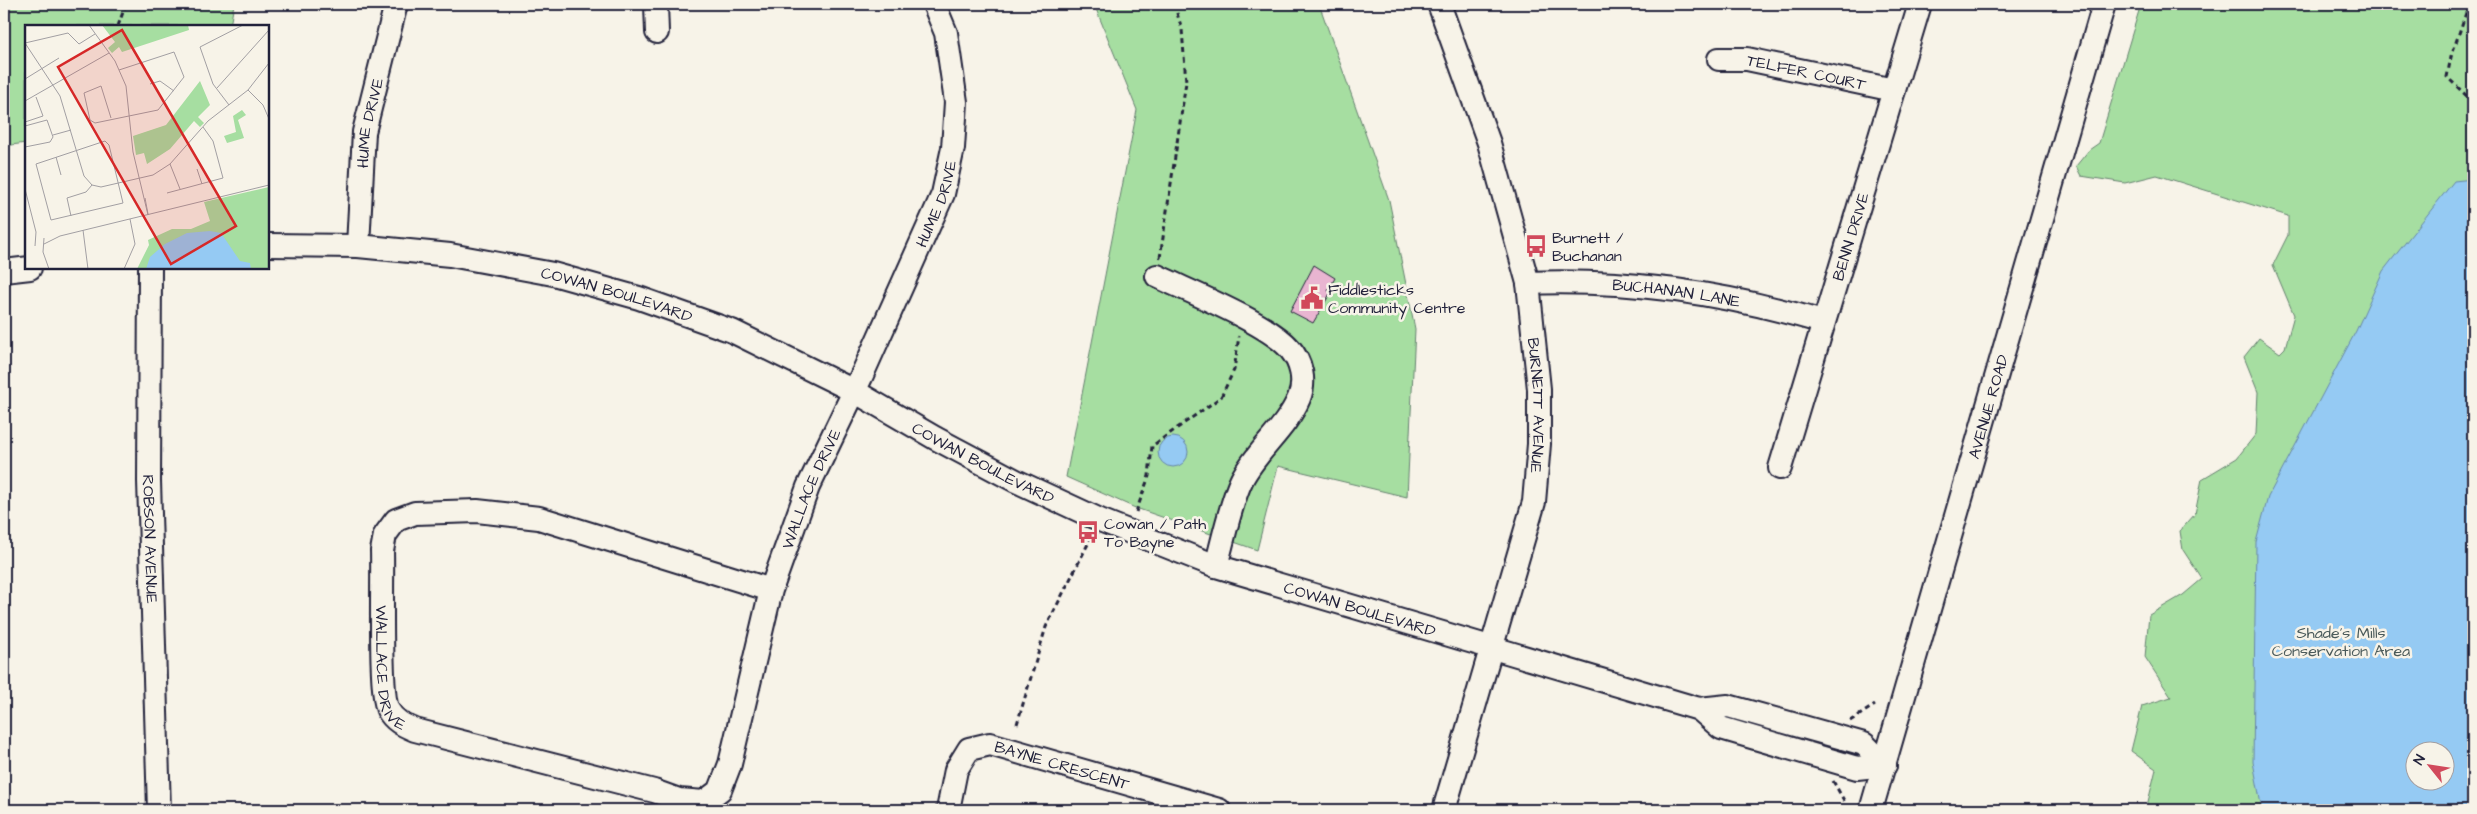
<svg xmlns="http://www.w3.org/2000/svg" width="2477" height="814" viewBox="0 0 2477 814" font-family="'Architects Daughter',sans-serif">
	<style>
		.green { fill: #a6dea1; stroke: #64806e; fill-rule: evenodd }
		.water { fill: #95caf3; stroke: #6787a9; fill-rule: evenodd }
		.building { fill: #e9b5d1; stroke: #22223b }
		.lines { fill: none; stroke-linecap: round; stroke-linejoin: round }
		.minor-casing { stroke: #22223b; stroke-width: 26 }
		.path { stroke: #22223b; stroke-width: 3; stroke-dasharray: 5 4; stroke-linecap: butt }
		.minor { stroke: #f7f3e8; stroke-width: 22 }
		.labels { text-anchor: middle; stroke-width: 5; stroke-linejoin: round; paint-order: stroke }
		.street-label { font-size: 16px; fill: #22223b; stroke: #f7f3e8 }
		.poi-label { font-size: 16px; fill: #22223b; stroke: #f7f3e8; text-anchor: start }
		.park-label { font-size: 16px; fill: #4a5a5a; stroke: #f7f3e8 }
		.inset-road { fill: none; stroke: #a29fa3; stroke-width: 1 }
		.view { fill: #d62828; fill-opacity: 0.15; stroke: #d62828; stroke-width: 2.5 }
		.inset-edge { fill: none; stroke: #22223b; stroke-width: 2.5 }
	</style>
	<rect width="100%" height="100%" fill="#f7f3e8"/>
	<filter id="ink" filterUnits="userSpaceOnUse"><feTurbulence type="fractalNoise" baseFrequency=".02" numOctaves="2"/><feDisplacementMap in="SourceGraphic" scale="10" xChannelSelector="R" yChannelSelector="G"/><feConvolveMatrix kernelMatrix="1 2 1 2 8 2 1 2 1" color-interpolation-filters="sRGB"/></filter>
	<g filter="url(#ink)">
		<path class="green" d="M4,4h230l-4,22h-204v117l-22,3z
			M1094,4h225l70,196 26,129 -8,168 -129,-31 -21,84 -124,-43 -67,-30 71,-367z
			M2141,4h332v806h-327l10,-41 -25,-18 11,-45 29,-9 -26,-40 4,-42 34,-20 19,-16 -19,-29 -3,-19 15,-17 7,-35 35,-21 19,-24 2,-42 -14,-35 15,-19 21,15 5,-5 9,-33 -21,-50 15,-30v-19l-131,-41 -32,8 -44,-7 -5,-10 13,-16 10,-7zM2414,752h30v30h-30z"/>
		<path class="water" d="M2473,179v631h-211l-9,-48 3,-220 12,-45 88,-166 27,-60 71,-90zM2414,752h30v30h-30z
			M1158 452a15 15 0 1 1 30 0a15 15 0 1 1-30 0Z"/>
		<path class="building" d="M1314,265l21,13 -7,13 3,1 -18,31 -23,-12z"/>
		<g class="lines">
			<defs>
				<g id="minor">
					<path d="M656,4l1,28"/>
					<path id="s1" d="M1439,4l50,139 39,140 11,106v55l-5,58 -90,308"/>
					<path id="s2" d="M1719,59h28l147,31"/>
					<path id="s3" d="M268,245l90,1 92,9 103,19 86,24 93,33 122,60 81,47 81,43 84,39 116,46 483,143 29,-3 136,38 21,21"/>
					<path id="s4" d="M358,246l6,-114 32,-128"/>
					<path id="s5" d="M150,268l-1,213 10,329"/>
					<path d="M4,271l26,-3"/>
					<path d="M1157,276c33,16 111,47 133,73 11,13 16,32 9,49 -13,31 -42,52 -57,81 -11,22 -19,62 -26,87"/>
					<path id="s6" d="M1528,283c99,-4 200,11 295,39"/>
					<path id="s7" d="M1780,468l140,-464"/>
					<path id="s8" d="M771,590l-232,-72 -62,-7 -62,2 -19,7 -11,15 -3,16c1,27 -3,142 6,159 6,11 15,15 27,20l239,61 25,9 25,2 16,-12 10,-26 41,-174 37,-103 54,-112 81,-181 10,-46 3,-46 -10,-69 -12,-29"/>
					<path d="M1699,709l22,19 136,40 28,-3"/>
					<path id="s9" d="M948,810l8,-40 13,-21 21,-5 229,66"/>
					<path id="s10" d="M1871,810l233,-806"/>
				</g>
			</defs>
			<use href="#minor" class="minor-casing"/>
			<path class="path" d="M2469,4l-18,53 -4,20 26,25
				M118,26l8,-22
				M1160,258l26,-176 -4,-53 -8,-25
				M1136,512l13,-36 3,-30 69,-49 13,-27 5,-34
				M1850,721l25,-16
				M1017,724l29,-97 45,-89
				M1833,781l13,23"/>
			<use href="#minor" class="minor"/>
		</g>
	</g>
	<defs>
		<symbol id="bus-bare" viewBox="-9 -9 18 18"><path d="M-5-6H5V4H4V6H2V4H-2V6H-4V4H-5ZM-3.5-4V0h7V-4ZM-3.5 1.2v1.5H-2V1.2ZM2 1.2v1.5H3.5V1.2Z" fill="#d1495b" stroke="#f7f3e8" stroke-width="2.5" paint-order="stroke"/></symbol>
		<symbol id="civic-bare" viewBox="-9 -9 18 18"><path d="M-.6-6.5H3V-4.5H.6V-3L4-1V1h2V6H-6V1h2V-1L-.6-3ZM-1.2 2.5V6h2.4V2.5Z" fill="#d1495b" stroke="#f7f3e8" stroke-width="2.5" paint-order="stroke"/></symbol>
	</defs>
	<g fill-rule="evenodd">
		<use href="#bus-bare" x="1520" y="230" width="32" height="32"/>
		<use href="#civic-bare" x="1296" y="282" width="32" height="32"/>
		<use href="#bus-bare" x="1072" y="516" width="32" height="32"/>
	</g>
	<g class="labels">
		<g class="street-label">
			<text dy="6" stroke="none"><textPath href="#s2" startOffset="89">TELFER COURT</textPath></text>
			<text dy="6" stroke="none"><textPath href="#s4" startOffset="124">HUME DRIVE</textPath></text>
			<text dy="6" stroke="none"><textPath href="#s8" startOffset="1562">HUME DRIVE</textPath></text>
			<text dy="6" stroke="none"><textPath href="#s7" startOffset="242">BENN DRIVE</textPath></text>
			<text dy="6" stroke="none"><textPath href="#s6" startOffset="149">BUCHANAN LANE</textPath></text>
			<text dy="6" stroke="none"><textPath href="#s3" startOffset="354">COWAN BOULEVARD</textPath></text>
			<text dy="6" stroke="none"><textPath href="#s1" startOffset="416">BURNETT AVENUE</textPath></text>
			<text dy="6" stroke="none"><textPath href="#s10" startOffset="420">AVENUE ROAD</textPath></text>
			<text dy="6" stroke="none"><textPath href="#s3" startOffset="759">COWAN BOULEVARD</textPath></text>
			<text dy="6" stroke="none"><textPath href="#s8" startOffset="1250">WALLACE DRIVE</textPath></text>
			<text dy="6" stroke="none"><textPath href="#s5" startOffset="271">ROBSON AVENUE</textPath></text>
			<text dy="6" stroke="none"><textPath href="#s3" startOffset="1164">COWAN BOULEVARD</textPath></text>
			<text dy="6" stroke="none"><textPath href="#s8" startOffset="541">WALLACE DRIVE</textPath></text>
			<text dy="6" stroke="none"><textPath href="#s9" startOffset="162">BAYNE CRESCENT</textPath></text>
		</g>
		<g class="poi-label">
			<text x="1552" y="243">Burnett /<tspan x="1552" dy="18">Buchanan</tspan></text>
			<text x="1328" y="295">Fiddlesticks<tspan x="1328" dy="18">Community Centre</tspan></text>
			<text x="1104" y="529">Cowan / Path<tspan x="1104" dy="18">To Bayne</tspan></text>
		</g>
		<g class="park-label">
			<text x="2341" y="638">Shade’s Mills<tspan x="2341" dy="18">Conservation Area</tspan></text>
		</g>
	</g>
	<g transform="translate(25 25)">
		<rect width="244" height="244" fill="#f7f3e8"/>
		<path d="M77,0h86l1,5 -67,22 -3,-5 -7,6 -4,-5 7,-6zM175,56l10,24 -12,12 6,6 -4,4 -6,-6 -24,28 -23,15 -3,-11 -8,2 -3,-19 33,-11zM217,85l4,5 -8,5 6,18 -17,5 -3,-7 12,-4 -3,-16zM244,162v82h-132l12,-24 -1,-5 24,-11h19l19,-8 -6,-19z" fill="#a6dea1"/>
		<path d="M185,206l11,2 19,28 10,2 1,6h-105l4,-12 15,-13 22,-11z" fill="#95caf3"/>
		<path class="inset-road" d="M64,0l26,36 11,25 7,66 15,63M0,18l35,53 24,80 8,9 9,2 52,-12 17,-11 38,-43 40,-31 21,-27M0,18l43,-10 11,11 16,-10M175,22l13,37 16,21M175,22l43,-22M0,54l34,-21M125,59l10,-3 14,10M192,63l52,-58M223,65l15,15 6,14M0,76l84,-48M86,93l-10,-32 -17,7 6,27 5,3 63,-13 26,-33 -10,-25 -55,18M0,97l18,-6 -7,-19M0,101l22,-6 6,17 -3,5 -25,5M28,110l18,-5M80,116l4,4 14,58 -72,17 -15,-56zM31,132l5,18M145,139l10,25M172,144l5,15M0,164l11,43 -1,14M142,168l56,-15 -10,-37 -10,-14M120,173l3,16M46,191l-4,-18 19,-6 6,-7M58,205l5,39M19,213l-1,14 6,17M19,219l16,-8 209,-51M99,244l11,-25 -5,-25"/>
		<path class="view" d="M97,5l114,196 -65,38 -113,-197z"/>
		<rect width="244" height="244" class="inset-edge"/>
	</g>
	<rect width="2477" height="814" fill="none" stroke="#f7f3e8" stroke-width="20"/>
	<rect x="10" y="10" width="2457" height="794" fill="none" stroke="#22223b" stroke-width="2" filter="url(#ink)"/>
	<g transform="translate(2430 766) rotate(300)"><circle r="24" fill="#f7f3e8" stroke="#a29fa3"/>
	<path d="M0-4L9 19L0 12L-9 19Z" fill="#d1495b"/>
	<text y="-8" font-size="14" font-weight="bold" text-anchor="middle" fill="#22223b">N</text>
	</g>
</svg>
